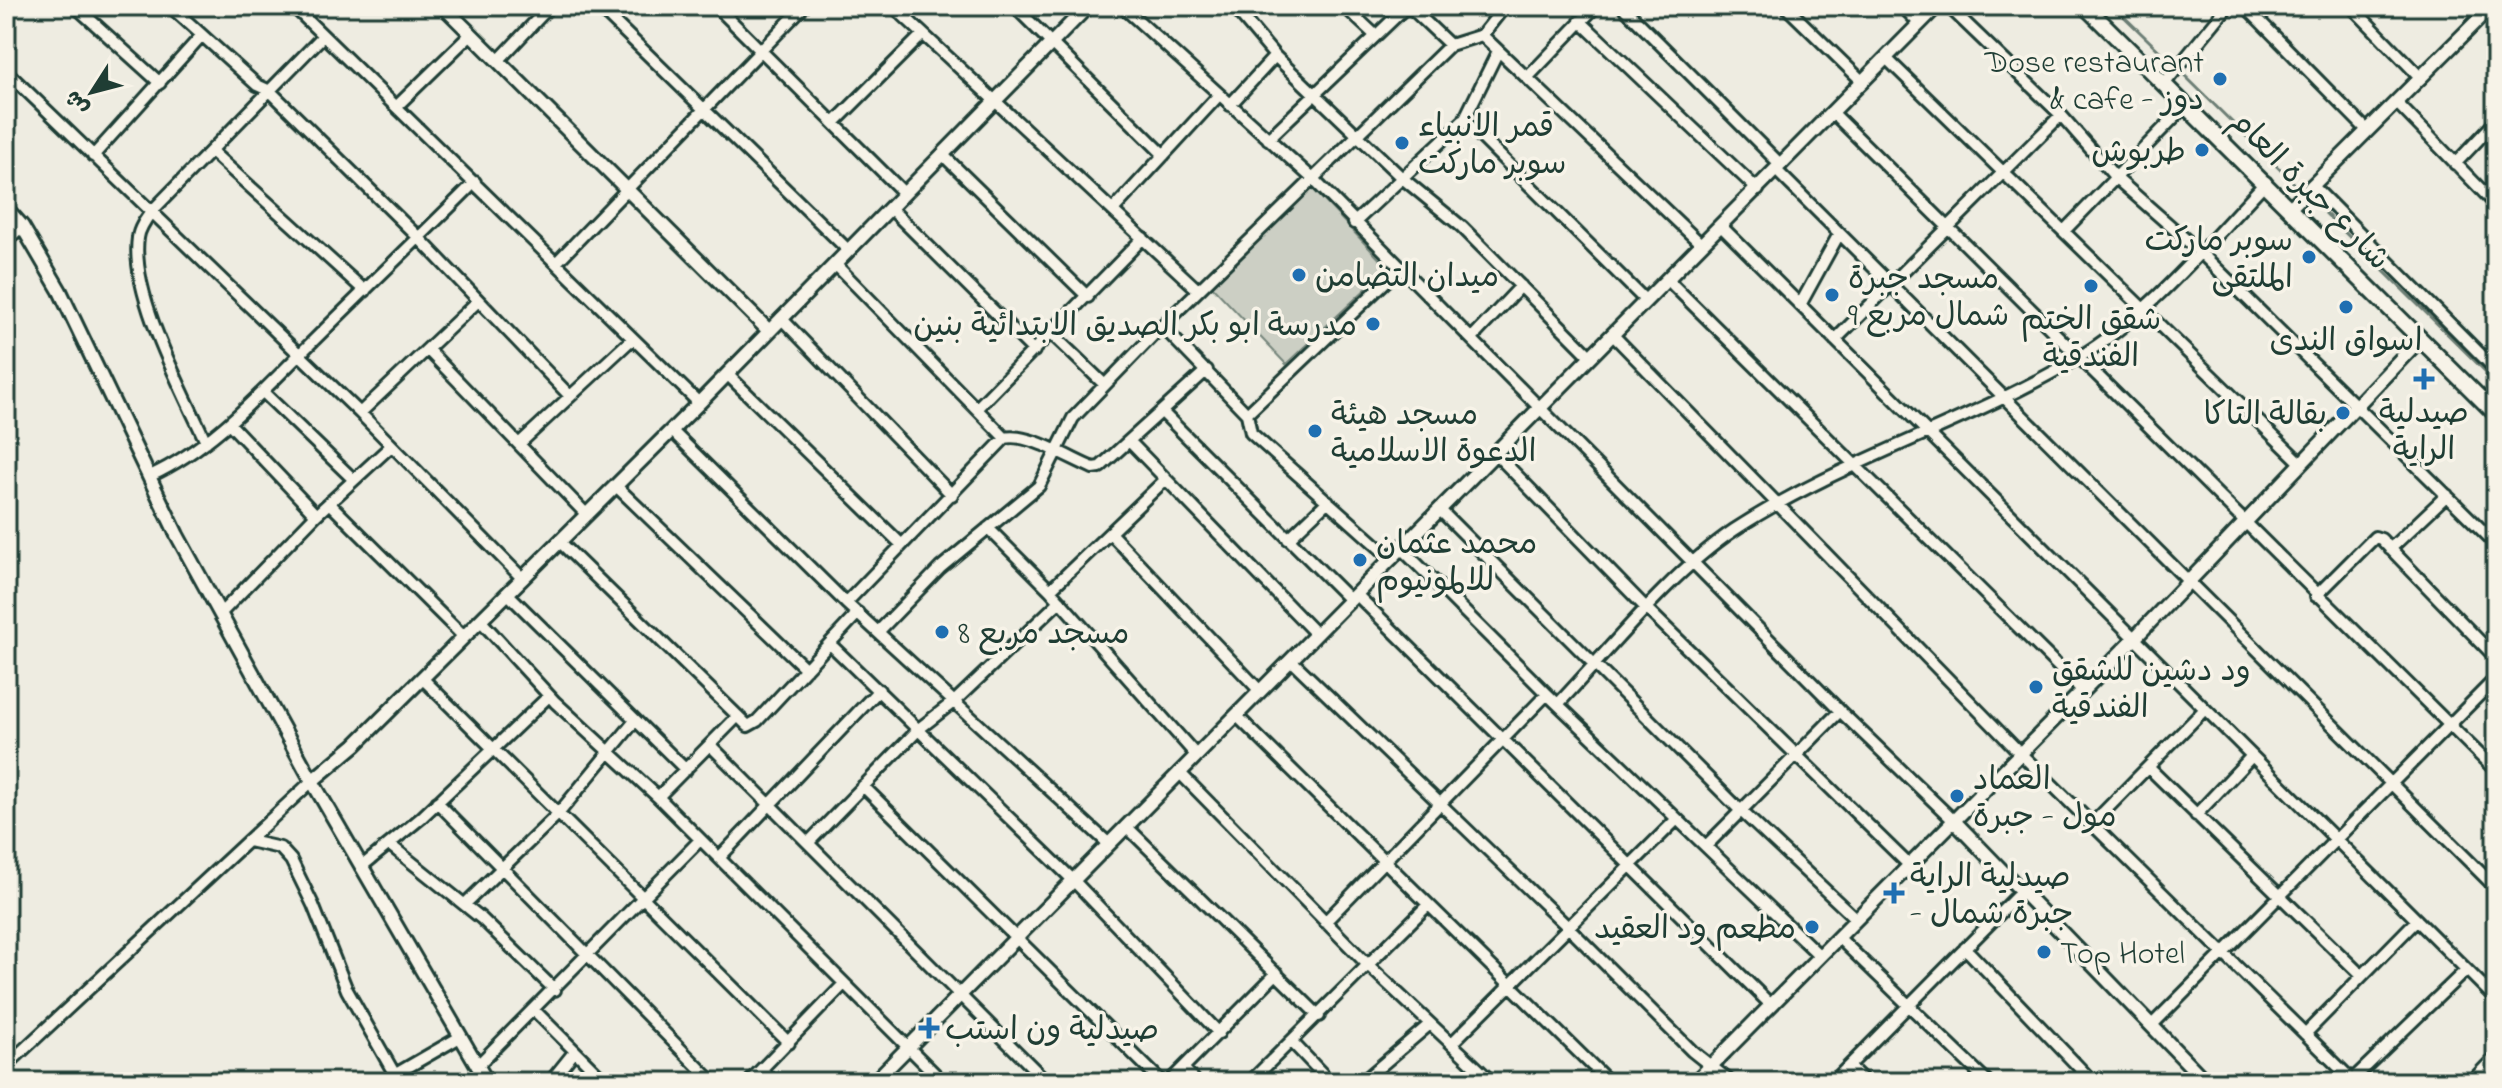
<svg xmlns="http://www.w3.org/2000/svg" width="2502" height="1088" viewBox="0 0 2502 1088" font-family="'Indie Flower','Playpen Sans Arabic',sans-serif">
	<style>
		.green { fill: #cccfc4; stroke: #76867c; stroke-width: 2 }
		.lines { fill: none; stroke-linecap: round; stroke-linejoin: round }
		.stream { stroke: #6c7e74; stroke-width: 3 }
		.minor-casing { stroke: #1f3d34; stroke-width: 16 }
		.tertiary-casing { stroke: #1f3d34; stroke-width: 18 }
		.secondary-casing { stroke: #1f3d34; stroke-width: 20 }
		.minor { stroke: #f7f3e8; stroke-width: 10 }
		.tertiary { stroke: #f7f3e8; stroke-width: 12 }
		.secondary { stroke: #f7f3e8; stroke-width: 14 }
		.poi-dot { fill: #1f6fb2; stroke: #f7f3e8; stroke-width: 3 }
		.labels { text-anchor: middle; stroke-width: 7; stroke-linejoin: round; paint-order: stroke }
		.poi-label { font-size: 32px; fill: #1f3d34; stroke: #f7f3e8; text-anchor: start }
		.street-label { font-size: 32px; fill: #1f3d34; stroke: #f7f3e8 }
	</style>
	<rect width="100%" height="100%" fill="#eeece1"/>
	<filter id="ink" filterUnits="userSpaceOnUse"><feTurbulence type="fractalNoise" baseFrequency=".0125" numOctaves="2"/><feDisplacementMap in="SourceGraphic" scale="16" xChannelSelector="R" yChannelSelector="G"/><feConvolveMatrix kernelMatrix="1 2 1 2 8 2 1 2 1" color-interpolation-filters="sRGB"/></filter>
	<g filter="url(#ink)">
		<path class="green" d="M1311,187l77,81 -102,96 -77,-81z"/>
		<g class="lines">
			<path class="stream" d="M2113,6l61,59
				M2179,70l123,121
				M2308,196l188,186"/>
			<defs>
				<path id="minor" d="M75,6l85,77
					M170,6l87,79 13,6 149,147 150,157
					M293,6l406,397
					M598,6l250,244
					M716,6l188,187
					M893,6l305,284
					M1014,6l150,149
					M1122,6l191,173 527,532 114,110
					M1233,6l42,50 126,121 61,50 128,129
					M1344,6l31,29
					M1409,6l41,39
					M1622,6l159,159
					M1785,6l78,76
					M1902,6l18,18
					M1948,6l113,109 56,64 83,73 296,292
					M2245,6l122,124
					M2351,6l70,72
					M1580,21l178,169
					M1482,35l219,209
					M1886,58l415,405
					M498,61l52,-55
					M6,71l354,342 163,166
					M1527,78l69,-72
					M2165,83l63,-77
					M2396,102l100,103
					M1230,105l45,-49
					M397,106l74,-72
					M1832,112l664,659
					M1464,120l181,180
					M834,123l87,-87
					M1268,139l139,-133
					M212,152l153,139
					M942,154l146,143
					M93,156l109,-121
					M2455,164l41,-43
					M1777,171l719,717
					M2312,185l184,185
					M890,208l144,143
					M1113,210l106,-115
					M1354,223l110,-103 34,-69
					M1721,226l775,773
					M2064,231l122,-126
					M6,241l16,-15
					M556,263l248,-257
					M835,264l170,174
					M1667,279l416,412
					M1800,305l39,-71
					M781,318l171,177
					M1052,334l53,51
					M1612,334l409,420 333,328
					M1472,338l49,-52
					M1835,340l226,-225
					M428,350l159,165
					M727,374l175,171
					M263,392l91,88
					M977,408l166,-170
					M360,413l117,-111
					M1163,413l187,187
					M1247,414l152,-145
					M229,423l87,92
					M672,431l174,172 263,241
					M206,442c-23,-51 -76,-148 -68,-204 1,-10 8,-19 14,-27l170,-174
					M1131,443l185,191
					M519,444l113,-105
					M1496,454l150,154 264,258
					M150,476c59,-27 105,-77 150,-122 58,-58 117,-114 175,-172
					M616,486l190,183
					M329,503l135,134
					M1440,510l300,300 116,109
					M988,528l62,62 146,165
					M1110,533l150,158
					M1288,539l40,-38
					M560,542l188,184 9,-5 101,-108
					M1402,549l145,145 273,262
					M2390,549l57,-54
					M1392,559l-141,-126 -4,-19 -85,-88 288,-281 32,-10 23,-29
					M1050,590l116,-111
					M508,594l178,176
					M1356,594l415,411
					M2316,596l59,-59 6,2 115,119
					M846,603l159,-165c22,-6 66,21 88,30l7,-1 107,-97
					M221,613l95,-98 75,-69
					M480,620l75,82 103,95 285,285
					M879,631l61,-63 99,-82 34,-68 89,-92
					M830,644l243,236 146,153
					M1291,660l279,269 122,122 39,31
					M422,678l367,365
					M1558,704c53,-56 112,-131 176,-174 105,-69 233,-106 342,-171 74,-44 131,-115 190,-177
					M1236,715l373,367
					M710,745l337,337
					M2148,767l214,209
					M1179,772l189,193 124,117
					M863,786l299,296
					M658,797l79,-80
					M437,802l276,280
					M2196,815l55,-58
					M2094,822l109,-111
					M1126,826l193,190
					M249,841l31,7 11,12 22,45 34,85 52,92
					M809,842l111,-114 36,-28 104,-99
					M390,845l91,73 74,72
					M1706,846l134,-135
					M719,858l160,-168
					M361,867l60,-49 128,-122
					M465,904l93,-90 76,-92
					M1325,922l222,-228
					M1838,937l150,145
					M1965,948l128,134
					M535,1011l71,71
					M2152,1025l344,-347
					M2305,1034l112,-114
					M1292,1042l38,40
					M1452,1043l225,-224
					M6,1066l306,-285
					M477,1066l223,-226
					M1849,1066l16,16
					M1183,1068l13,14
					M761,1070l12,12
					M1374,1072l9,10
					M394,1075l66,-38
					M2352,1080l114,-110
					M550,1082l25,-31
					M749,1082l94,-97
					M1169,1082l108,-109
					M1250,1082l177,-176
					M1362,1082l68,-58
					M1833,1082l189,-191
					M2471,1082l25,-26"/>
				<path id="tertiary" d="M443,6l326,325
					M2291,207l201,-201
					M6,208l16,18 38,65 117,244 135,246 175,301
					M312,781l43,-36 344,-342 389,-397
					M1954,821l252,261
					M874,1082l1063,-1076
					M1695,1082l438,-442 287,-301"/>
				<path id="secondary" d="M2085,6l411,408"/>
			</defs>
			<use href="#minor" class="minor-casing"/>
			<use href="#tertiary" class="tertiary-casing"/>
			<use href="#secondary" class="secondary-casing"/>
			<use href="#minor" class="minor"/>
			<use href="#tertiary" class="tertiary"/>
			<use href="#secondary" class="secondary"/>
		</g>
	</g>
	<g class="poi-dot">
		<circle cx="2220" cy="79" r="8"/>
		<circle cx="1402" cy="143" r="8"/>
		<circle cx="2202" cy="150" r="8"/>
		<circle cx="2309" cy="257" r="8"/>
		<circle cx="1299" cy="275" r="8"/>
		<circle cx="2091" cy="286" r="8"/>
		<circle cx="1832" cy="295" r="8"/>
		<circle cx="2346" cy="307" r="8"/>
		<circle cx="1373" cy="324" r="8"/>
		<path d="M2420 367h8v8h8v8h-8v8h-8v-8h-8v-8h8z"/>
		<circle cx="2343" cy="413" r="8"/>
		<circle cx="1315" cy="431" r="8"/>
		<circle cx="1360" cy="560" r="8"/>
		<circle cx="942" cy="632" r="8"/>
		<circle cx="2036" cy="687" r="8"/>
		<circle cx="1957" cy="796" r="8"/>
		<path d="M1890 881h8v8h8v8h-8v8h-8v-8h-8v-8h8z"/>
		<circle cx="1812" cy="927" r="8"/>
		<circle cx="2044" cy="952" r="8"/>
		<path d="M925 1016h8v8h8v8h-8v8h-8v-8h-8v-8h8z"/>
	</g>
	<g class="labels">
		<g class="poi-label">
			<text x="2204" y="72" text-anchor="end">Dose restaurant<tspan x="2204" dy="37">&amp; cafe - دوز</tspan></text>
			<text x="1418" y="136">قمر الانبياء<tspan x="1418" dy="37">سوبر ماركت</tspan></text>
			<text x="2186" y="161" text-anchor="end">طربوش</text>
			<text x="2293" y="250" text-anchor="end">سوبر ماركت<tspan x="2293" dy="37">الملتقى</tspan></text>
			<text x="1315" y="286">ميدان التضامن</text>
			<text x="1848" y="288">مسجد جبرة<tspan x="1848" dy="37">شمال مربع 9</tspan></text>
			<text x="2091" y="329" text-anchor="middle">شقق الختم<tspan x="2091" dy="37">الفندقية</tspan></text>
			<text x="1357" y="335" text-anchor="end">مدرسة ابو بكر الصديق الابتدائية بنين</text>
			<text x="2346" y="350" text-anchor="middle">اسواق الندى</text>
			<text x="2424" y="422" text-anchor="middle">صيدلية<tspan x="2424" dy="37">الراية</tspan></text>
			<text x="1331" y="424">مسجد هيئة<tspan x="1331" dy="37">الدعوة الاسلامية</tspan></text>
			<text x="2327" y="424" text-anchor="end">بقالة التاكا</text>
			<text x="1376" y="553">محمد عثمان<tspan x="1376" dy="37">للالمونيوم</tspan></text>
			<text x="958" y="643">مسجد مربع 8</text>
			<text x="2052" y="680">ود دشين للشقق<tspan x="2052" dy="37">الفندقية</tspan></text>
			<text x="1973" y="789">العماد<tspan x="1973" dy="37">مول - جبرة</tspan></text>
			<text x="1910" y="886">صيدلية الراية<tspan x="1910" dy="37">- جبرة شمال</tspan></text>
			<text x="1796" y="938" text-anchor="end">مطعم ود العقيد</text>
			<text x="2060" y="963">Top Hotel</text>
			<text x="945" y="1039">صيدلية ون استب</text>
		</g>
		<g class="street-label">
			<text transform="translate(2311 189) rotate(45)" y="11">شارع جبرة العام</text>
		</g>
	</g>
	<rect width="2502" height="1088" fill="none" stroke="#f7f3e8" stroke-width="32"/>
	<rect x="16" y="16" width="2470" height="1056" fill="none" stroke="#1f3d34" stroke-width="3" filter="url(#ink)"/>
	<g transform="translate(92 92) rotate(234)" stroke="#f7f3e8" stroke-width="6" paint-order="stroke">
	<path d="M0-6L14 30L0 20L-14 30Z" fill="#1f3d34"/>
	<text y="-12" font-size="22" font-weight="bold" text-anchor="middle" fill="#1f3d34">ش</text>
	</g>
</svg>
